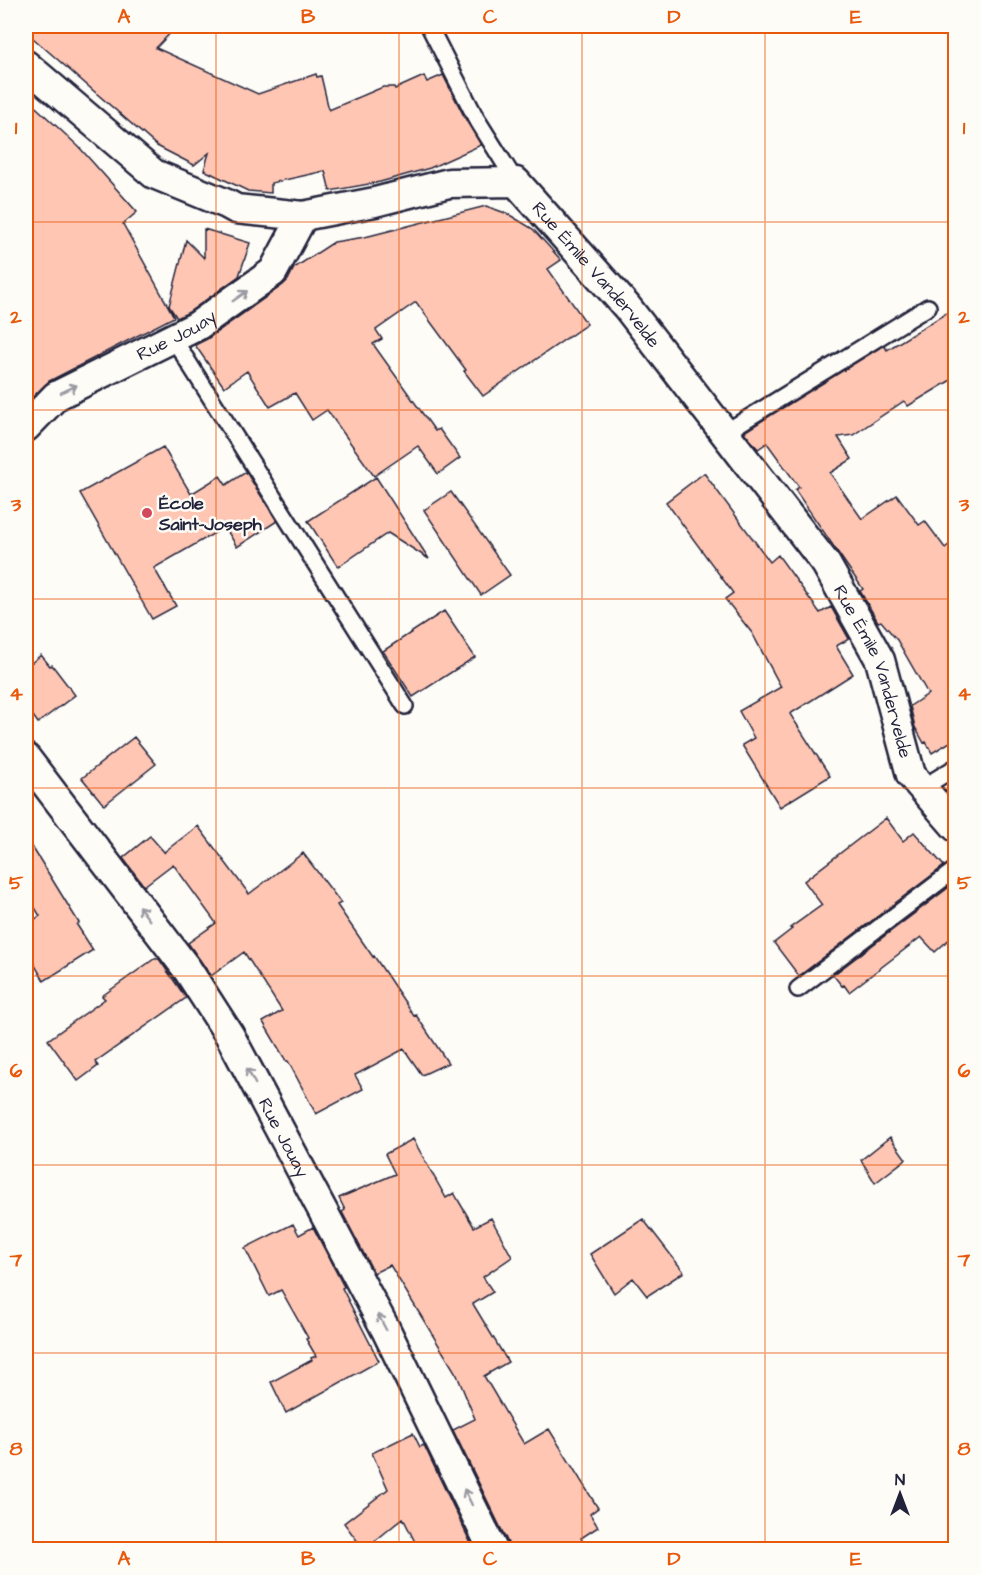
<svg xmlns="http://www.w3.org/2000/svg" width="981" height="1575" viewBox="0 0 981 1575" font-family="'Architects Daughter',sans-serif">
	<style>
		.building { fill: #ffc6b3; stroke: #22223b; stroke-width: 1.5 }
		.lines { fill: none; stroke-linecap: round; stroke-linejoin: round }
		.lane-casing { stroke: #22223b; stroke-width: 20 }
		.street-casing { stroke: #22223b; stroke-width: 33 }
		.lane { stroke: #fdfcf7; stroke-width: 15 }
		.street { stroke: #fdfcf7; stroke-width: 28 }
		.oneway { stroke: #9a9aa2 }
		.grid { fill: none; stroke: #e8590c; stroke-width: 1.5; stroke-opacity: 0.55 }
		.poi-dot { fill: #d1495b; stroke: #fdfcf7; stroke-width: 2 }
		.labels { text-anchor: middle; stroke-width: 5; stroke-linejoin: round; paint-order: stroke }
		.street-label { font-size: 18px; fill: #22223b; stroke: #fdfcf7 }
		.poi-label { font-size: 18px; font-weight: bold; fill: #22223b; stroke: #fdfcf7; text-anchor: start }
		.neatline { fill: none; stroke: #e8590c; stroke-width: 2 }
		.grid-label { font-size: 20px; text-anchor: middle; font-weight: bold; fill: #e8590c }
	</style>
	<rect width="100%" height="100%" fill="#fdfcf7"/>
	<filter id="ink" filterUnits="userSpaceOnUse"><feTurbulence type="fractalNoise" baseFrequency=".0167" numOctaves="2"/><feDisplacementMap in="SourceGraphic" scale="12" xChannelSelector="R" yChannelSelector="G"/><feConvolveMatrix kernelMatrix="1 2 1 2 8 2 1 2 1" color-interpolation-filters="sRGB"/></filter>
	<g filter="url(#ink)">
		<path class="building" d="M26,26h151l-21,22 102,46 58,-20 1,3 4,-1 8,34 54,-23h11l1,2 29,-13 3,6 16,-7 24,47 14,23 -51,23 -50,14 -50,9 -5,-20 -54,12v10l-23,-2 -44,-21 5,-17 -15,12 -37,-19 -131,-114z
			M26,98l53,49 58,65 -14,12 51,93 -125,64 -23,23z
			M486,206l22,8 25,15 28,31 -13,9 39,55 -104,72 -19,-25 2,-1 -50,-68 -40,28 6,9 -9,5 62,87 4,-2 21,29 -22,16 -20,-28 -44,30 -47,-66 -15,10 -17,-27 -25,14 -23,-36 -23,16 -29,-42 12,-6 76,-54 5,-5 6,-12 40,-26 31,-5z
			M204,229l46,14 -11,33 -50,36 -12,6 -8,-12 17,-66 18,18z
			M956,307v70l-48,29 -4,-5 -51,34 -15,2 14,22 -22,14 32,46 35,-24 22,30 6,-4 20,27 11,-9v201l-1,-1 -23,14 -6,-11 -2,1 -9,-16 -5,-21 18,-12 -31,-54 -16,-19 -3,1 -18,-31 3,-2 -68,-99 4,-3 -32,-44 -9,6 -14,-17 140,-87 3,5z
			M163,447l28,47 29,-18 6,9 20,-13 31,49 -40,26 -12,-20 -71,41 22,38 -24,13 -72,-126z
			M704,473l66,89 8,-7 42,58 11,-6 18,32 -13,7 17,28 -63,40 40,62 -50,31 -38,-62 12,-7 -15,-27 42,-24 -29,-54 -27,-34 8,-6 -67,-91z
			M376,477l53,82 -41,-26 -50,34 -30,-46z
			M451,492l59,83 -29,20 -57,-85z
			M444,611l31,46 -62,40 -30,-46z
			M41,655l9,11 2,-1 23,30 -37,28 -12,-17v-39z
			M134,737l22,27 -52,41 -22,-27z
			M886,818l17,23 11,-9 30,34 -145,110 -25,-33 18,-14 -2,-1 32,-23 -18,-24z
			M198,826l51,68 54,-41 38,50 -4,2 36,52 1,-1 40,60 2,-1 32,48 -26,12 -18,-26 -49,26 8,14 -47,25 -28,-53h-2l-23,-39 19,-11 -38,-59 -33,24 -23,-33 28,-20 -43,-59 -29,22 -21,-28 27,-22 15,17 -1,-1z
			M26,837l53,86 -2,2 16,25 -49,31 -18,-31v-25l14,-9 -14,-23z
			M956,882v51l-21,19 -14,-15 -72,55 -5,-7 -2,1 -9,-11z
			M154,959h5l27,39 -91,64 3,4 -20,15 -30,-41 57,-41 -3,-3z
			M890,1137l16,22 -31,24 -14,-23z
			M413,1139l33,59 8,-5 20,34 17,-9 21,39 -29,20 10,15 -20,12 35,58 -24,14 40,68 25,-15 49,79 -8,6 8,13 -17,11 6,12h-78l-1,-7 -55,-113 22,-11 -18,-44 -67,-110 -16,8 -32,-61 3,-2 -6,-12 56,-24 -10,-20z
			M643,1219l41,53 -37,24 -14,-18 -19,15 -24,-39z
			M293,1224l6,11 14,-8 31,60 -2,1 37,73 -93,52 -15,-31 41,-22 -1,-2 5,-2 -10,-17 2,-1 -27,-48 -12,6 -24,-48z
			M413,1433l7,14 4,-2 50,105h-55l-16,-32 -39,32 -20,-27 44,-34 -16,-36z"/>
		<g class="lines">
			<defs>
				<path id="lane" d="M429,26l47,92 40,64
					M173,338l232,368
					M724,433l204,-126
					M922,788l34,-21
					M798,989l158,-120"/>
				<g id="street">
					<path id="s1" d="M26,65l128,109 73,30 9,5 67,7 72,-14 74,-19 67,-1 111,125 199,257 54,96 31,115 45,52"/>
					<path id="s2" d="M26,427l30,-31 141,-70 76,-54 30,-56"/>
					<path id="s3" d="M26,758l161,211 43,67 156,294 107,220"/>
				</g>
			</defs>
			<use href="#lane" class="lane-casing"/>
			<use href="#street" class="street-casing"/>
			<use href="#lane" class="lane"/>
			<use href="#street" class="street"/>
		</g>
		<defs><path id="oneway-shaft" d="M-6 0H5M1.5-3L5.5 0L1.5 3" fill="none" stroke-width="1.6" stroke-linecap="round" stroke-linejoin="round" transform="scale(1.5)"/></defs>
		<g class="oneway">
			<use href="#oneway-shaft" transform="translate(240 296) rotate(-35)"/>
			<use href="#oneway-shaft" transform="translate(69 389) rotate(-26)"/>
			<use href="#oneway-shaft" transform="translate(144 913) rotate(-127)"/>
			<use href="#oneway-shaft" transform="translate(251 1076) rotate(-118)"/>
			<use href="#oneway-shaft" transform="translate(382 1322) rotate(-118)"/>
			<use href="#oneway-shaft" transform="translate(468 1497) rotate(-116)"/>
		</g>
	</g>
	<path class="grid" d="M216,26v1524M399,26v1524M582,26v1524M765,26v1524M26,222h930M26,410h930M26,599h930M26,788h930M26,976h930M26,1165h930M26,1353h930"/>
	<circle class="poi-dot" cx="147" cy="513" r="6"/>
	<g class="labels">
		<g class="street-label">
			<text dy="6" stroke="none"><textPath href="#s1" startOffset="664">Rue Émile Vandervelde</textPath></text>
			<text dy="6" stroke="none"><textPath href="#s2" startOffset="178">Rue Jouay</textPath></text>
			<text dy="6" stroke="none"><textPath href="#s1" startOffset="1152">Rue Émile Vandervelde</textPath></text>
			<text dy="6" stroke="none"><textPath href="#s3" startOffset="460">Rue Jouay</textPath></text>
		</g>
		<g class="poi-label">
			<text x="159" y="509">École<tspan x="159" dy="21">Saint-Joseph</tspan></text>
		</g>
	</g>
	<rect width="981" height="1575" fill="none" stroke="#fdfcf7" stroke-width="66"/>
	<g transform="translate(900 1494)" stroke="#fdfcf7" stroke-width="4.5" paint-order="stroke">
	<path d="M0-4.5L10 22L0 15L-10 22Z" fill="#22223b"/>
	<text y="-9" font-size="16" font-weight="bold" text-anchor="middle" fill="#22223b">N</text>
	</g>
	<rect x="33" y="33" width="915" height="1509" class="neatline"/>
	<g class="grid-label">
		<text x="124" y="23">A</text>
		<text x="308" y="23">B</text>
		<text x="490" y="23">C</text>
		<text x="674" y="23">D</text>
		<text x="856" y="23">E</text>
		<text x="16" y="134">1</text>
		<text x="964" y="134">1</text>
		<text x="16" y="323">2</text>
		<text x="964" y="323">2</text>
		<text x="16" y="511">3</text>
		<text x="964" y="511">3</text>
		<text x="16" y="700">4</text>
		<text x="964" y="700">4</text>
		<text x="16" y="889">5</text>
		<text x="964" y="889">5</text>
		<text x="16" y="1077">6</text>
		<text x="964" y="1077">6</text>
		<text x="16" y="1266">7</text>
		<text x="964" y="1266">7</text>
		<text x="16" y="1455">8</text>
		<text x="964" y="1455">8</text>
		<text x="124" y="1565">A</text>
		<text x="308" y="1565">B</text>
		<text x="490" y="1565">C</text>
		<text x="674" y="1565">D</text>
		<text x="856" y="1565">E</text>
	</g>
</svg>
